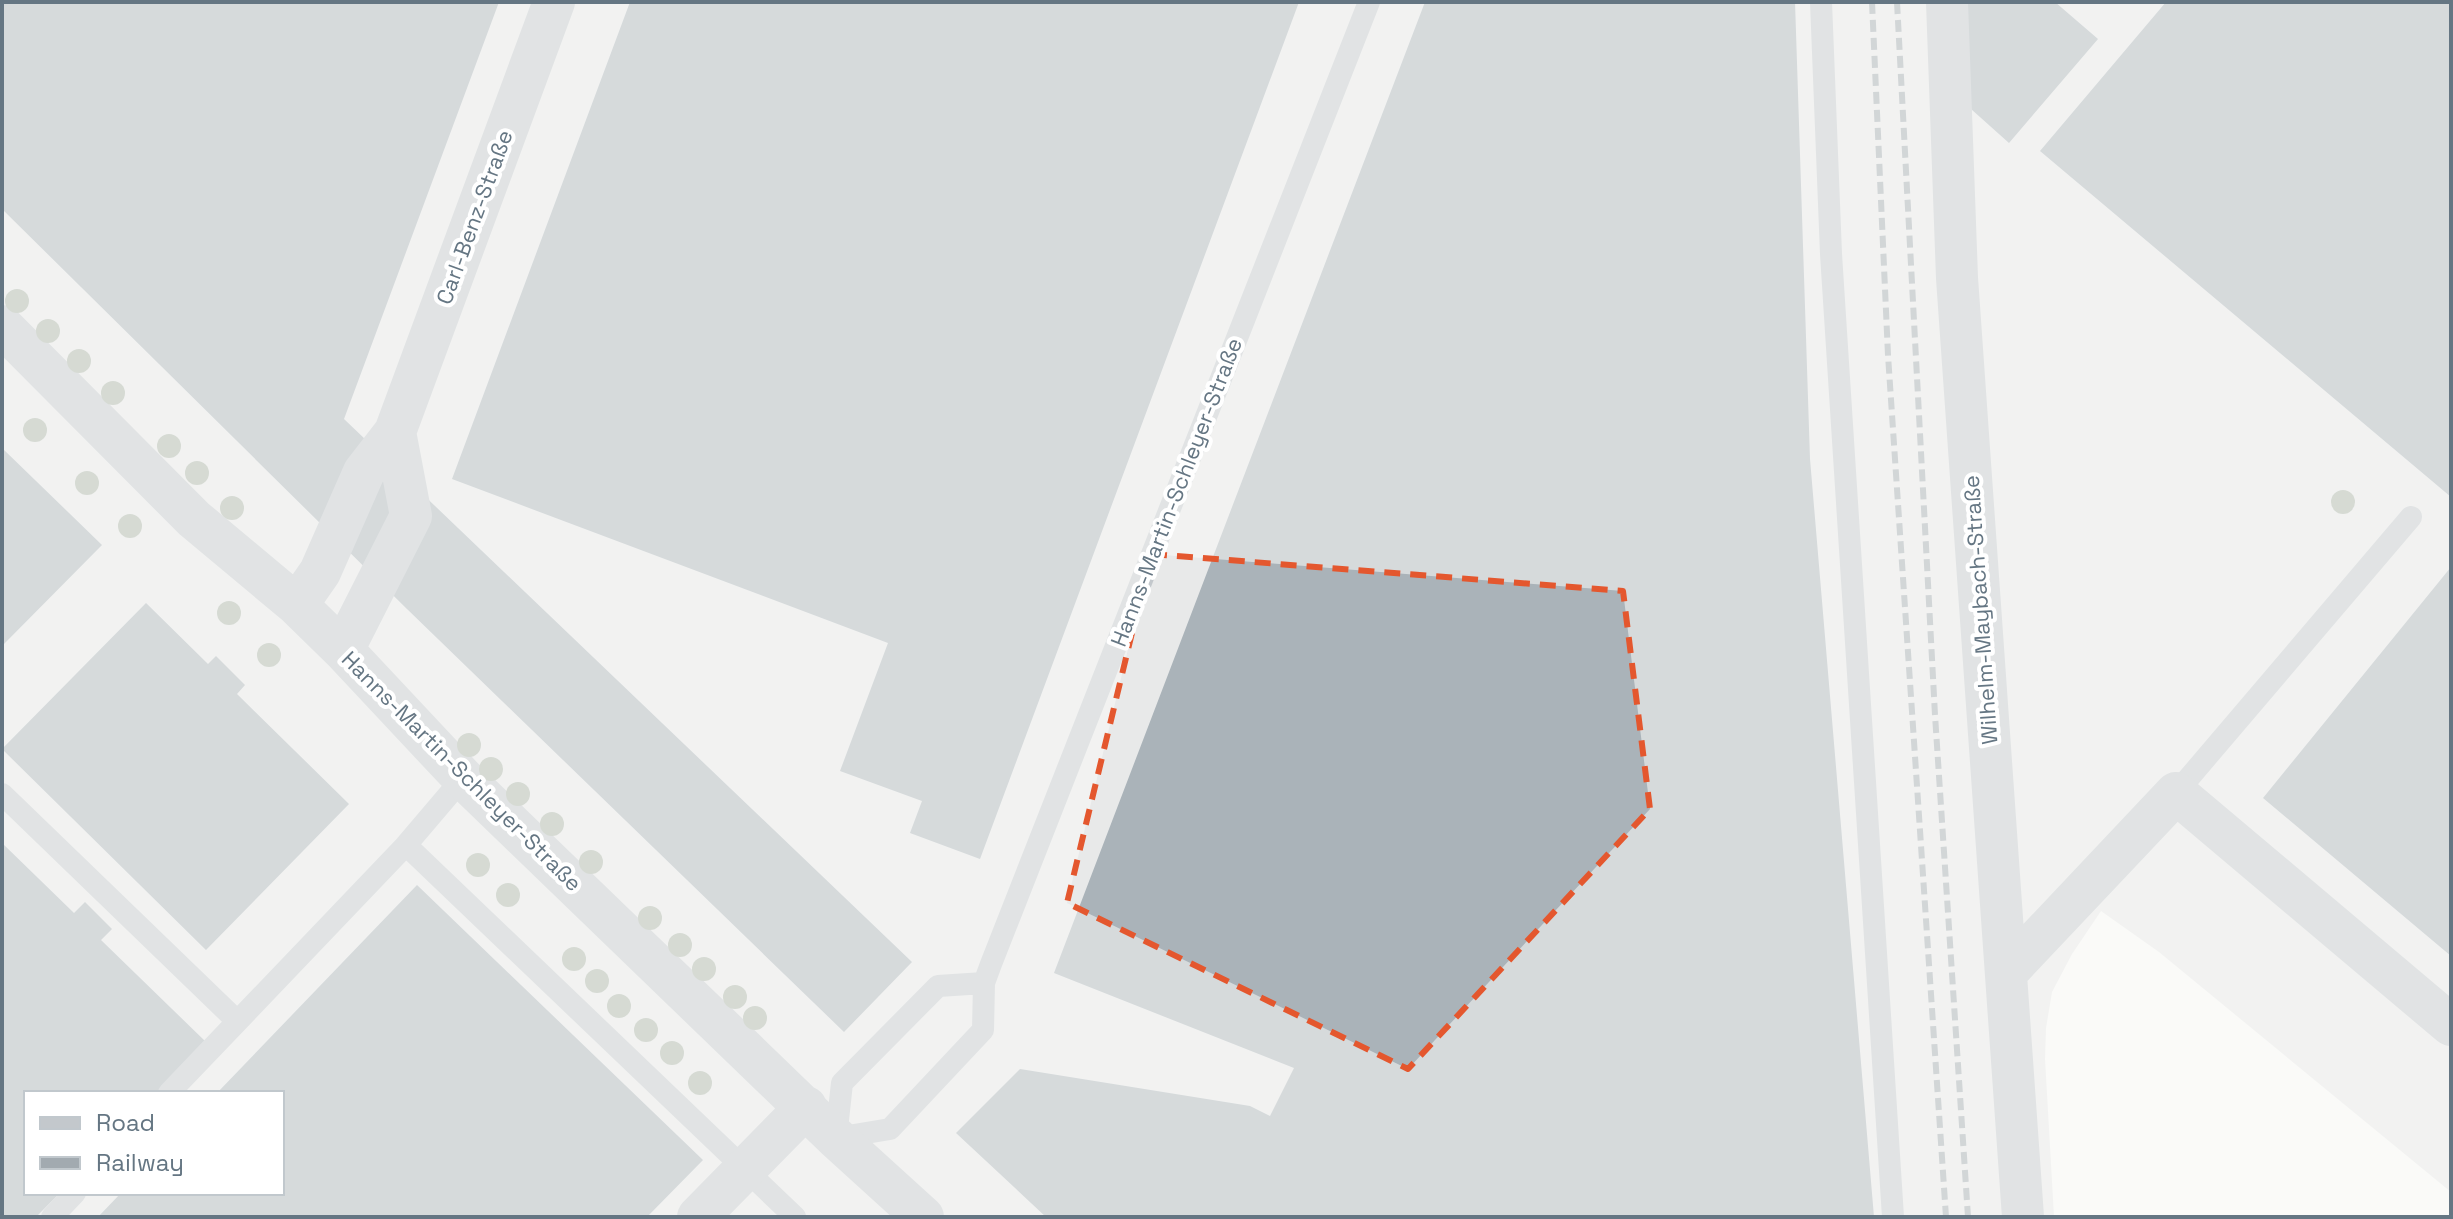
<svg xmlns="http://www.w3.org/2000/svg" width="2453" height="1219" viewBox="0 0 2453 1219" font-family="'Space Grotesk',sans-serif">
	<style>
		.built { fill: #e8e9e9; fill-rule: evenodd }
		.building { fill: #aab3b9 }
		.lines { fill: none; stroke-linecap: round; stroke-linejoin: round }
		.service { stroke: #c3c8cc; stroke-width: 22 }
		.minor { stroke: #c3c8cc; stroke-width: 42 }
		.rail { stroke: #a2aab0; stroke-width: 6; stroke-dasharray: 12 6; stroke-linecap: butt }
		.tree { fill: #aab4a7 }
		.marked { fill: none; stroke: #e4572e; stroke-width: 6; stroke-dasharray: 16 10; stroke-linejoin: round }
		.labels { text-anchor: middle; stroke-width: 8; stroke-linejoin: round; paint-order: stroke }
		.street-label { font-size: 22px; fill: #657683; stroke: #fff }
	</style>
	<rect width="100%" height="100%" fill="#fafaf8"/>
	<path class="built" d="M2,2h2449v1190l-292,-240 -58,-41 -29,43 -20,38 -6,36 -1,31 9,158h-2052zM26,1093h256v100h-256z"/>
	<path class="building" d="M2,2h497l-155,417 568,543 -68,70 -437,-423 -405,-400z
		M630,2h669l-319,857 -70,-26 12,-32 -82,-30 48,-128 -436,-164z
		M1425,2h370l15,457 64,758h-828l-90,-84 64,-64 230,37 20,10 24,-48 -240,-95z
		M1966,2h89l43,37 -89,104 -38,-34z
		M2166,2h285v495l-411,-346z
		M2,448l100,97 -100,101z
		M2451,567v389l-188,-158z
		M146,603l62,61 8,-8 29,29 -8,9 112,110 -143,146 -204,-201z
		M2,843l72,70 11,-11 27,27 -11,11 105,102 -49,51h-131v100h34l-24,24h-34z
		M417,885l286,275 -56,57h-549l23,-24h161v-100h-65z"/>
	<g class="lines">
		<path class="service" d="M1821,2l10,252 62,963
			M463,778l-57,67 389,372
			M2176,793l235,-276
			M2,794l235,227
			M984,983l-46,3 -96,97 -6,55 54,-9 93,-99 1,-47 7,-19 378,-962
			M169,1093l237,-248
			M52,1217l23,-24"/>
		<path class="minor" d="M1947,2l10,276 66,939
			M2,326l192,193 103,86 46,45 120,128 373,360 87,79
			M297,605l23,-33 44,-100 31,-40 159,-430
			M343,650l68,-134 -16,-84
			M2006,973l170,-180 275,232
			M698,1217l108,-110"/>
		<path class="rail" d="M1872,2l16,353 58,862
			M1897,2l38,713 33,502"/>
	</g>
	<g class="tree">
		<circle cx="17" cy="301" r="12"/>
		<circle cx="48" cy="331" r="12"/>
		<circle cx="79" cy="361" r="12"/>
		<circle cx="113" cy="393" r="12"/>
		<circle cx="35" cy="430" r="12"/>
		<circle cx="169" cy="446" r="12"/>
		<circle cx="197" cy="473" r="12"/>
		<circle cx="87" cy="483" r="12"/>
		<circle cx="2343" cy="502" r="12"/>
		<circle cx="232" cy="508" r="12"/>
		<circle cx="130" cy="526" r="12"/>
		<circle cx="229" cy="613" r="12"/>
		<circle cx="269" cy="655" r="12"/>
		<circle cx="469" cy="745" r="12"/>
		<circle cx="491" cy="769" r="12"/>
		<circle cx="518" cy="794" r="12"/>
		<circle cx="552" cy="824" r="12"/>
		<circle cx="591" cy="862" r="12"/>
		<circle cx="478" cy="865" r="12"/>
		<circle cx="508" cy="895" r="12"/>
		<circle cx="650" cy="918" r="12"/>
		<circle cx="680" cy="945" r="12"/>
		<circle cx="574" cy="959" r="12"/>
		<circle cx="704" cy="969" r="12"/>
		<circle cx="597" cy="981" r="12"/>
		<circle cx="735" cy="997" r="12"/>
		<circle cx="619" cy="1006" r="12"/>
		<circle cx="755" cy="1018" r="12"/>
		<circle cx="646" cy="1030" r="12"/>
		<circle cx="672" cy="1053" r="12"/>
		<circle cx="700" cy="1083" r="12"/>
	</g>
	<path d="M0 0H2453V1219H0ZM1151,554l472,37 27,218 -242,260 -341,-166z" fill="#fafaf8" fill-opacity=".55" fill-rule="evenodd"/>
	<path class="marked" d="M1151,554l472,37 27,218 -242,260 -341,-166z"/>
	<g class="labels">
		<g class="street-label">
			<text transform="translate(474 217) rotate(-70)" y="8">Carl-Benz-Straße</text>
			<text transform="translate(1176 492) rotate(-69)" y="8">Hanns-Martin-Schleyer-Straße</text>
			<text transform="translate(1980 610) rotate(-94)" y="8">Wilhelm-Maybach-Straße</text>
			<text transform="translate(462 771) rotate(45)" y="8">Hanns-Martin-Schleyer-Straße</text>
		</g>
	</g>
	<rect width="2453" height="1219" fill="none" stroke="#657683" stroke-width="8"/>
	<rect x="24" y="1091" width="260" height="104" fill="#ffffff" stroke="#c1c8cd" stroke-width="2"/>
	<rect x="40" y="1117" width="40" height="12" fill="#c3c8cc" stroke="#c1c8cd" stroke-width="2"/>
	<text x="96" y="1131" font-size="24" fill="#657683">Road</text>
	<rect x="40" y="1157" width="40" height="12" fill="#a2aab0" stroke="#c1c8cd" stroke-width="2"/>
	<text x="96" y="1171" font-size="24" fill="#657683">Railway</text>
</svg>
